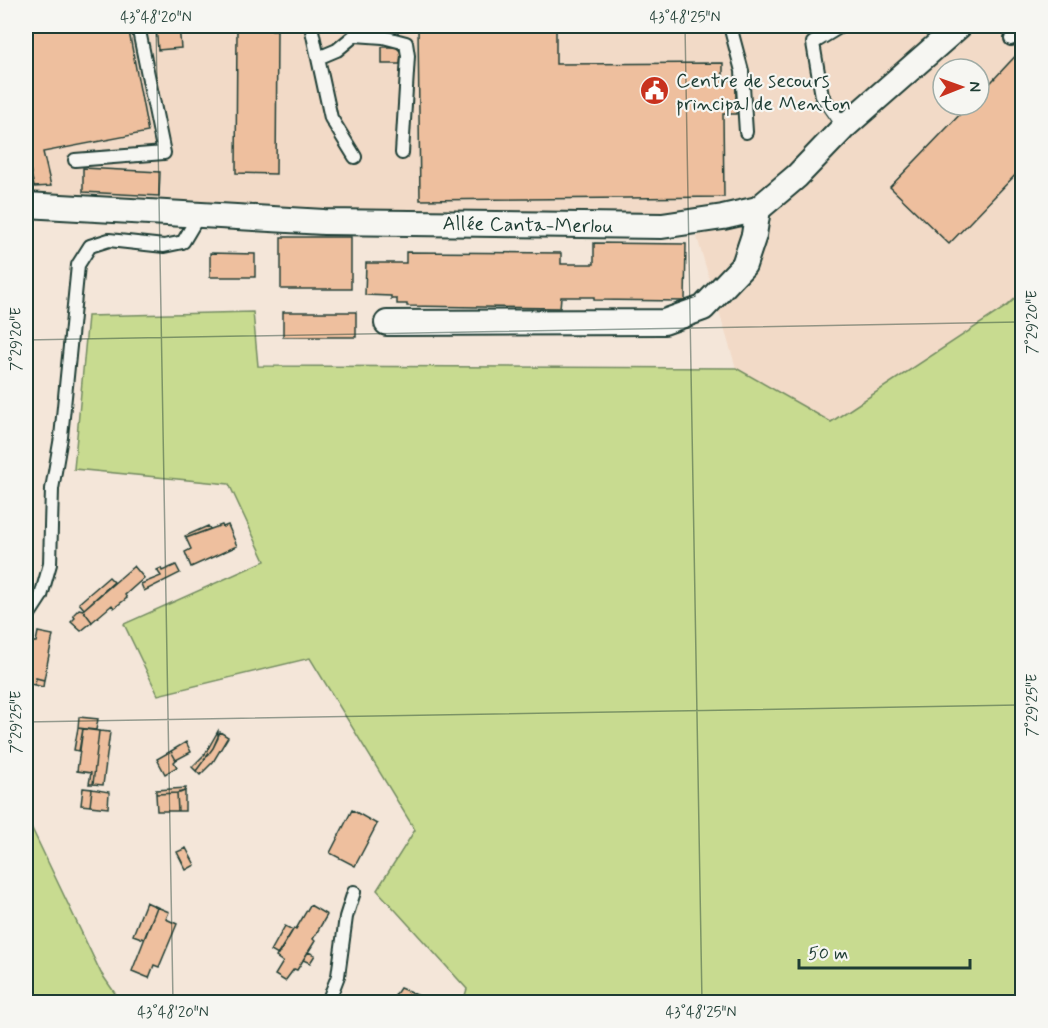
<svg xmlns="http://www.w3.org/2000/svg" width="1048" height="1028" viewBox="0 0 1048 1028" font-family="Mynerve,sans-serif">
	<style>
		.built { fill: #f2dac7; fill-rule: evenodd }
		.green { fill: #c8db90; stroke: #748c62; stroke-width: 1.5 }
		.building { fill: #eebf9e; stroke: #1f3d34; stroke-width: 1.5 }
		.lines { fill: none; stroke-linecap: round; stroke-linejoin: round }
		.service-casing { stroke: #1f3d34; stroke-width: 16 }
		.minor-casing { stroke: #1f3d34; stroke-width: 28 }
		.service { stroke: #f6f6f2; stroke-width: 12 }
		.minor { stroke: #f6f6f2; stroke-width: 24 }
		.ticks { fill: none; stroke: #1f3d34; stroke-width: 1.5; stroke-opacity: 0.45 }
		.labels { text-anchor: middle; stroke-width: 4.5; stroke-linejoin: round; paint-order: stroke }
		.poi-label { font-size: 20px; fill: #1f3d34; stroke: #f6f6f2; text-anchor: start }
		.street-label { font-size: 20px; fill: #1f3d34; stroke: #f6f6f2 }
		.neatline { fill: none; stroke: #1f3d34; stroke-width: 2 }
		.ticks-label { font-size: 15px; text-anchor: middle; fill: #1f3d34 }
	</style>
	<rect width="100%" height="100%" fill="#f4e6d9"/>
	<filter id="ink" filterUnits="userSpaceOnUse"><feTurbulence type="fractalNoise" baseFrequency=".0167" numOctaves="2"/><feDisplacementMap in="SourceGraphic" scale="12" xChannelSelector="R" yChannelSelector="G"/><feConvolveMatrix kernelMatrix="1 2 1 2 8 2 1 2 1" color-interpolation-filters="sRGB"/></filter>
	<g filter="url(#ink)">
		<path class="built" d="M26,26h996v266l-15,14 -176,116 -95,-54 -45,-151 -665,-3zM943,69h36v36h-36z"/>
		<path class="green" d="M1022,292v710h-559l4,-13 -90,-99 38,-60 -105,-172 -152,37 -34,-71 141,-63 -36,-77 -155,-15 14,-153 165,-4 5,54 478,2 95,54 176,-116z
			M26,816l75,157 20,29h-95z"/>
		<path class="building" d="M26,26h102l20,106 -105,20 8,34 -17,1 -8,-37z
			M156,26h23l2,22 -23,2z
			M418,26h138v38l167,-1v17h13v34h-13l1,83 -304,3z
			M237,29l40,1 -1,144 -40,-1z
			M382,47h14l5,5 -1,12h-18z
			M1022,49v119l-73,76 -59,-57 79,-82h10v-10z
			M83,168l77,4 -1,24 -76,-4z
			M281,237h70v52h-70z
			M594,243l92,1 -1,57 -91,-1v-3h-33l-1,11 -153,-2v-2h-10v-5h-6v-3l-26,-1 1,-32h40v-11l155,1v11h33z
			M210,253l45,1v23h-45z
			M283,312h73v25h-73z
			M222,525l1,2 5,-2 9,21 -46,21 -6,-15 6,-3 -5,-11z
			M208,526l2,3 -24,9 -1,-2z
			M176,565l4,8 -36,18 -3,-7 20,-8 -4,-6 4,-2 1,3z
			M134,566l10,12 -19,17 2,3 -13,10 -2,-3 -20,17 -9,-12z
			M109,577l5,5 -30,27 -5,-6z
			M79,609l4,1 9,12 -11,9 -10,-9 4,-4 -2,-3z
			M38,632l15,3 -9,45 -8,-2 -1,7 -9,-2v-18l5,-23h5z
			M26,640l5,2 -5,23z
			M36,678l8,2 -1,7 -8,-2z
			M79,717l19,2 -2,11 -18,-2z
			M78,728l5,1 -4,22 -5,-1z
			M83,729l16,2 -6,53h-4l2,-11 -14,-2z
			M99,731l11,1 -7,53 -10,-1z
			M218,731v7l-5,10 -17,23 -4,-4 13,-13z
			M220,732l8,5 -15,25 -13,13 -4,-4 17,-23z
			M186,742l5,10 -15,8 -5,-9z
			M171,751l5,9 -2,2 3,5 -12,7 -8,-15z
			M83,788l9,1 -2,17 -9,-1z
			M186,788l-1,3 -5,2 -24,1v-4z
			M92,789l17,3 -1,16 -18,-2z
			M185,791v20h-7l-1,-18z
			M177,793l1,18h-21l-1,-17z
			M352,810l25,14 -22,42 -25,-13z
			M186,848l9,17 -9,5 -9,-18z
			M146,902l11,5 -13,32 -11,-4z
			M310,905l17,10 -14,24 2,2 -18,29 -3,-1 -9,12 -10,-6 8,-13 -7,-5 18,-29 2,1z
			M157,907l12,5 -3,7 11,5 -18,43 -5,-2 -5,13 -17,-7z
			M285,926l8,4 -15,25 -7,-4z
			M308,952l7,3 -5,8 -7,-3z
			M400,988l29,12 7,2h-37l-7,-2z"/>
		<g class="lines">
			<defs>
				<path id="service" d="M311,26l20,92 24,39
					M730,26l12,45 4,61
					M841,26l-28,17 9,53 22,31
					M1011,39l11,-8
					M318,58l19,-8 18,-15 28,2 23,6 2,13 -6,97
					M75,160l89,-7 -26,-127
					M26,619l15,-23 9,-32 2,-75 9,-52 17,-172 12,-19 19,-6 55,6 19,-4 16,-27
					M328,1002l10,-26 8,-59 8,-25"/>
				<path id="minor" d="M26,205l298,17 338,4 61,-9 35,-8 39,-33 47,-49 115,-101
					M387,323l277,-1 39,-14 41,-43 10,-30 4,-26"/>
			</defs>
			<use href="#service" class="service-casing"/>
			<use href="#minor" class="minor-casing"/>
			<use href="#service" class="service"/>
			<use href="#minor" class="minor"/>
		</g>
	</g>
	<path class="ticks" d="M156,26l17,976M685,26l17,976M26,340l996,-18M26,722l996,-17"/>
	<defs>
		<symbol id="civic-disc" viewBox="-11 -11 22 22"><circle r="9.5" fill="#c8321e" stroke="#f6f6f2"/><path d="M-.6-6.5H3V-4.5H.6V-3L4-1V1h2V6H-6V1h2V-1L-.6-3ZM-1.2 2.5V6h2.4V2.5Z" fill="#fff"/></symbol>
	</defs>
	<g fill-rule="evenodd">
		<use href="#civic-disc" x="638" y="74" width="33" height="33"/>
	</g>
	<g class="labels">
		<g class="poi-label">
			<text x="676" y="87">Centre de secours<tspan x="676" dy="23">principal de Menton</tspan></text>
		</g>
		<g class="street-label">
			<text transform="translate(528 224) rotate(1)" y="7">Allée Canta-Merlou</text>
		</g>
	</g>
	<rect width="1048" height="1028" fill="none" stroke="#f6f6f2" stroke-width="66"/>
	<g transform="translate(961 87) rotate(89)"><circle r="28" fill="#f6f6f2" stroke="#a0aca6" stroke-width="1.5"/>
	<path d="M0-4.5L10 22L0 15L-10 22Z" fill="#c8321e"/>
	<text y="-9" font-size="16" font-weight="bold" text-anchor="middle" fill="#1f3d34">N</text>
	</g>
	<path d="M799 959v9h171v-9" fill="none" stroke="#1f3d34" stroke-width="3"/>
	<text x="808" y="959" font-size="18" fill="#1f3d34" stroke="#f6f6f2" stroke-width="4.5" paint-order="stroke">50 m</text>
	<rect x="33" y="33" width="982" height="962" class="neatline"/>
	<g class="ticks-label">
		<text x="156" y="22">43°48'20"N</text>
		<text x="685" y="22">43°48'25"N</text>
		<text transform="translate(1032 322) rotate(-90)" y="5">7°29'20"E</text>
		<text transform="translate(16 339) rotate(-90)" y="5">7°29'20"E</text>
		<text transform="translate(1032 705) rotate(-90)" y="5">7°29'25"E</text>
		<text transform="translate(16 722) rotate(-90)" y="5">7°29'25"E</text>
		<text x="173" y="1017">43°48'20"N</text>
		<text x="701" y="1017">43°48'25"N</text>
	</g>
</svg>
